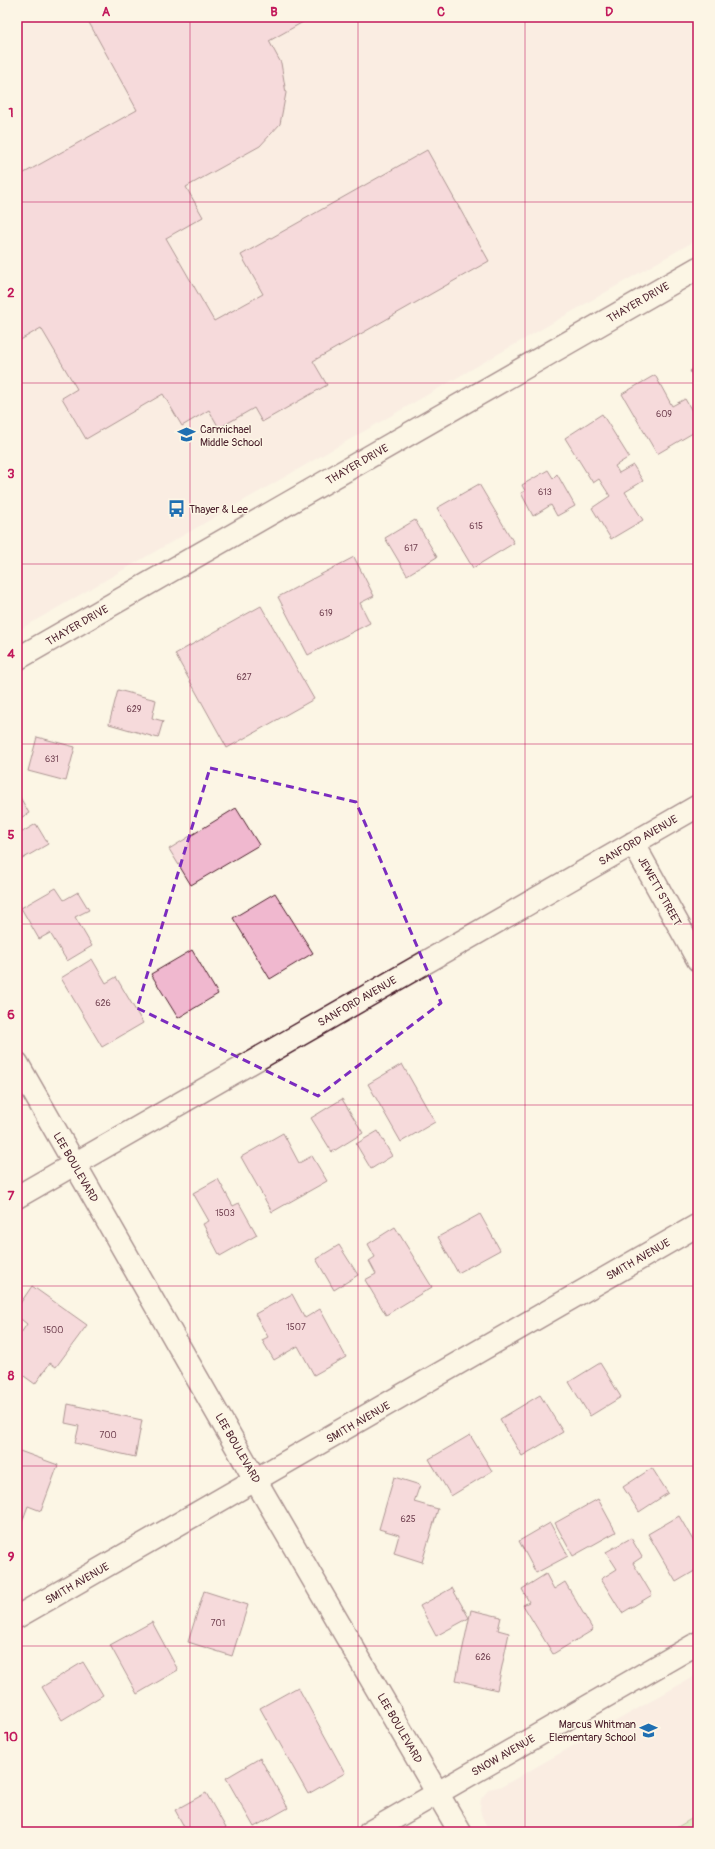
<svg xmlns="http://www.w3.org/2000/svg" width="715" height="1849" viewBox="0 0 715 1849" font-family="Pangolin,sans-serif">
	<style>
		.built { fill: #f8e3de }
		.green { fill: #bde39e; stroke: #848164 }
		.building { fill: #f0b8cf; stroke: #4a1f2b }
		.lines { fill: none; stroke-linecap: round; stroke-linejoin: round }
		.minor-casing { stroke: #4a1f2b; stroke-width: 25 }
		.tertiary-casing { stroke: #4a1f2b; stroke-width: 25 }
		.minor { stroke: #fcf5e5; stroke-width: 22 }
		.tertiary { stroke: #fcf5e5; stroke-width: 22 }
		.marked { fill: none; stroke: #7b2cbf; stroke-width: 3; stroke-dasharray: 8 5; stroke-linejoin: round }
		.grid { fill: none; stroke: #c2185b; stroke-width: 1; stroke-opacity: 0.55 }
		.labels { text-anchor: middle; stroke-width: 3; stroke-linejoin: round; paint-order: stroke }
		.number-label { font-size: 9px; fill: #744554 }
		.street-label { font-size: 11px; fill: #4a1f2b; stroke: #fcf5e5 }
		.poi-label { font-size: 11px; fill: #4a1f2b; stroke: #fcf5e5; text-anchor: start }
		.neatline { fill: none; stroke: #c2185b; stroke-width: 1.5 }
		.grid-label { font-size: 13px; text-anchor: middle; font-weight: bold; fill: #c2185b }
	</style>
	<rect width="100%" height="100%" fill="#fcf5e5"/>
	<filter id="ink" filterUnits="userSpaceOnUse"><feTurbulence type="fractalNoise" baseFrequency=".025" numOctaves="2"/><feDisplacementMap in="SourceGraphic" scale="8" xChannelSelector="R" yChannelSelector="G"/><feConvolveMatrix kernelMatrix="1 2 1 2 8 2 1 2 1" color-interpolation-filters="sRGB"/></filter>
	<g filter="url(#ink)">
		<path class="built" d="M17,17h681v222l-681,392z
			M698,1674v158h-208l-8,-15 -2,-8 1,-10 8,-10 14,-3z"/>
		<path class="green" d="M698,1815v17h-29z"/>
		<path class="building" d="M86,17h226l-43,24 12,22 5,30 -6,31 -20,22 -74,41 17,30 -37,21 48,83 49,-27 -22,-39 186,-105 62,111 -176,100 14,24 -65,37 -8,-14 -35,20 -10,-18 -27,16 -19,-32 -77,45 -24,-41 15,-9 -36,-61 -24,14v-165l120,-67z
			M698,366v19l-8,-14z
			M655,375l17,31 13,-7 13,22v9l-41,24 -35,-60z
			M602,414l27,43 -14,9 4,7 14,-8 10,16 -18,11 18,28 -32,19 -19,-31 18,-12 -11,-17 -6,4 -28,-45z
			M548,470l5,8 4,-4 18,32 -18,10 -6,-11 -18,11 -12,-23 4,-2 -3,-6z
			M479,484l35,59 -41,25 -36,-60z
			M415,520l22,37 -30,18 -22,-37z
			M354,557l20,39 -14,7 10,20 -62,32 -30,-58z
			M261,606l53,93 -87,49 -52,-94z
			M118,690l38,10 -4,18 11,3 -5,17 -49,-14z
			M37,737l38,10 -9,34 -38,-10z
			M17,792l12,21 -12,7z
			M236,808l23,37 -68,40 -22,-36z
			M36,824l12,20 -31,18v-27z
			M56,888l8,12 14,-8 11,18 -14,7 17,29 -25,15 -17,-28 -11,6 -18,-31z
			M275,893l38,60 -43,26 -37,-61z
			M192,950l26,44 -40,24 -27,-44z
			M92,959l14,24 10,-6 27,46 -41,24 -41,-69z
			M402,1064l33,58 -34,20 -33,-58z
			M342,1099l21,34 -31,19 -21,-34z
			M378,1131l14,25 -21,13 -15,-25z
			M283,1133l16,30 13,-7 15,25 -55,31 -31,-55z
			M218,1179l15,27 6,-3 18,32 -37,21 -17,-32 6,-3 -16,-28z
			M480,1214l20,36 -42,23 -20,-36z
			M395,1227l37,60 -46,28 -21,-35 11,-6 -7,-13 6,-4 -7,-13z
			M339,1245l19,30 -24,15 -18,-31z
			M32,1286l55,39 -31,42 -6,-4 -15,21 -18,-13v-36l2,1 8,-12 -10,-8v-8z
			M292,1294l13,24 15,-9 26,48 -32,18 -16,-29 -24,14 -12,-20 6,-3 -13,-23z
			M600,1363l21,34 -31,19 -21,-34z
			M540,1395l23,37 -41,24 -22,-37z
			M68,1404l74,16 -7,37 -60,-14 4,-17 -14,-3z
			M470,1435l22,36 -41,25 -22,-37z
			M17,1450l41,15 -17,46 -13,-5 -6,16 -5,-2z
			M652,1468l16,25 -29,19 -16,-25z
			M394,1477l26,8 -6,17 24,7 -16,53 -28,-9 5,-18 -20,-6z
			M598,1499l18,33 -43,24 -18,-33z
			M679,1516l19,33v20l-22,13 -28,-48z
			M550,1523l18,33 -32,17 -17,-32z
			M631,1538l11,19 -9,6 19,32 -30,18 -21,-34 16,-10 -11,-17z
			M546,1574l8,15 11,-7 28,48 -40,24 -30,-49 6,-3 -7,-13z
			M452,1588l17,30 -33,18 -16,-30z
			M204,1591l44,14 -16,51 -44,-14z
			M471,1610l30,7 -3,13 11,3 -12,57 -41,-10z
			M152,1622l26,48 -41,24 -27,-49z
			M83,1662l20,33 -41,25 -20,-33z
			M298,1687l47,86 -37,21 -48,-86z
			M260,1758l28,50 -34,19 -28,-49z
			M206,1793l20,35 -7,4h-32l-12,-22z"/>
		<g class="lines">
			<defs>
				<path id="minor" d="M633,843l65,117
					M17,1197l681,-391
					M17,1617l681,-392
					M370,1832l328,-189"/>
				<path id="tertiary" d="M17,659l681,-391
					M17,1063l239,418 204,351"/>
			</defs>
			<use href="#minor" class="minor-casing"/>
			<use href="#tertiary" class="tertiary-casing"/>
			<use href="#minor" class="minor"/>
			<use href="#tertiary" class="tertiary"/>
		</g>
	</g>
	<path d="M0 0H715V1849H0ZM210,768l146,34 85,201 -123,93 -181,-88z" fill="#fcf5e5" fill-opacity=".55" fill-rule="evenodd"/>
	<path class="marked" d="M210,768l146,34 85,201 -123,93 -181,-88z"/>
	<path class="grid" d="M190,17v1815M358,17v1815M525,17v1815M17,202h681M17,383h681M17,564h681M17,744h681M17,924h681M17,1105h681M17,1286h681M17,1466h681M17,1646h681"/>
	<defs>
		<symbol id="school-bare" viewBox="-9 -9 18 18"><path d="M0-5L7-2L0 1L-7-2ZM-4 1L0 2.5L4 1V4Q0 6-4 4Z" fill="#1f6fb2" stroke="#fcf5e5" stroke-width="2.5" paint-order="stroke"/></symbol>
		<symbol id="bus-bare" viewBox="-9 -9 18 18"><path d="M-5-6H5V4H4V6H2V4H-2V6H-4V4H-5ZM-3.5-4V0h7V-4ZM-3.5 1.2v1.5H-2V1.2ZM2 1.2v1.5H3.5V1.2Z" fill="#1f6fb2" stroke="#fcf5e5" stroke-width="2.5" paint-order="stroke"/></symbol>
	</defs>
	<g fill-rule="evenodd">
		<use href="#school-bare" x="174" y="422" width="25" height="25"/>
		<use href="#bus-bare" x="164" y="496" width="25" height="25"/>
		<use href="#school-bare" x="636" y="1718" width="25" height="25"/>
	</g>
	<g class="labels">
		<g class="number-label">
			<text x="664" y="417">609</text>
			<text x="545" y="495">613</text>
			<text x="476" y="529">615</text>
			<text x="411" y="551">617</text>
			<text x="326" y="616">619</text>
			<text x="244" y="680">627</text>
			<text x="134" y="712">629</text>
			<text x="52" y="762">631</text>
			<text x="103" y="1006">626</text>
			<text x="225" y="1216">1503</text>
			<text x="296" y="1330">1507</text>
			<text x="53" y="1333">1500</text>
			<text x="108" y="1438">700</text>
			<text x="408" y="1522">625</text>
			<text x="218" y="1626">701</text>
			<text x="483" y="1660">626</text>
		</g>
		<g class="street-label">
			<text transform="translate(638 302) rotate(-30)" y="4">THAYER DRIVE</text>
			<text transform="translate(357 464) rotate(-30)" y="4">THAYER DRIVE</text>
			<text transform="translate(77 625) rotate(-30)" y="4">THAYER DRIVE</text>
			<text transform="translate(638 840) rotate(-30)" y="4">SANFORD AVENUE</text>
			<text transform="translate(660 891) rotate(61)" y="4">JEWETT STREET</text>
			<text transform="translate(357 1001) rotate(-30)" y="4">SANFORD AVENUE</text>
			<text transform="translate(76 1167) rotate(60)" y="4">LEE BOULEVARD</text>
			<text transform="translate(638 1259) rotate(-30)" y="4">SMITH AVENUE</text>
			<text transform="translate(358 1422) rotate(-30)" y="4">SMITH AVENUE</text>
			<text transform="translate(238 1448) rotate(60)" y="4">LEE BOULEVARD</text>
			<text transform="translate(77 1583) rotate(-30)" y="4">SMITH AVENUE</text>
			<text transform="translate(400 1728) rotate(60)" y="4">LEE BOULEVARD</text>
			<text transform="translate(503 1755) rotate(-30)" y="4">SNOW AVENUE</text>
		</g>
		<g class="poi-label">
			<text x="200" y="433">Carmichael<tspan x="200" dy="13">Middle School</tspan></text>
			<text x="189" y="513">Thayer &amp; Lee</text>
			<text x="636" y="1728" text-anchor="end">Marcus Whitman<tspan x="636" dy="13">Elementary School</tspan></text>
		</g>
	</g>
	<rect width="715" height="1849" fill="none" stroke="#fcf5e5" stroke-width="44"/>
	<rect x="22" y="22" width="671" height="1805" class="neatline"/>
	<g class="grid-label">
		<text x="106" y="16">A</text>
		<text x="274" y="16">B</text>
		<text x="441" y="16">C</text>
		<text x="609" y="16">D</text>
		<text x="11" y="117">1</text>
		<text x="11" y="297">2</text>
		<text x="11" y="478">3</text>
		<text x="11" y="658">4</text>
		<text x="11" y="839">5</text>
		<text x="11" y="1019">6</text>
		<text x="11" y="1200">7</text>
		<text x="11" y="1380">8</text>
		<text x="11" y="1561">9</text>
		<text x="11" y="1741">10</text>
	</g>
</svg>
